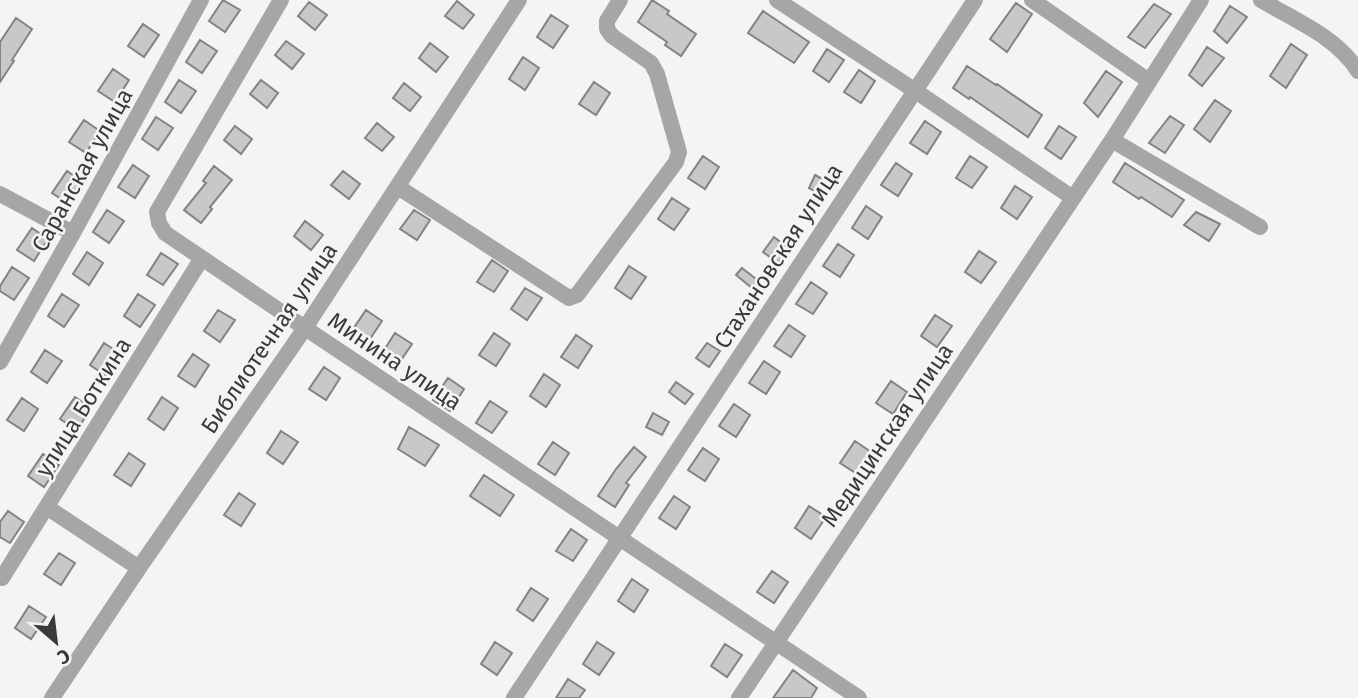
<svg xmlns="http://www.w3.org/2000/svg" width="1358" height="698" viewBox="0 0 1358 698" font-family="'Fira Sans',sans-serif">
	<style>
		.building { fill: #c9c8c6; stroke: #858381; stroke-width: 2 }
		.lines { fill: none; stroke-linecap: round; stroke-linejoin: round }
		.minor { stroke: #a7a6a7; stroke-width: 16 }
		.labels { text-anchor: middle; stroke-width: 5; stroke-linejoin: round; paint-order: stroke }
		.street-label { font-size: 23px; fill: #3a3a3b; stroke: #f4f4f6 }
	</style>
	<rect width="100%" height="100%" fill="#f4f4f6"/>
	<path class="building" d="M223,0l17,10 -15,22 -16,-11z
		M652,0l17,11 -2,3 29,20 -15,22 -16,-11 2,-3 -29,-20z
		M457,1l17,14 -11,14 -18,-13z
		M309,2l18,13 -12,15 -17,-14z
		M1016,3l16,11 -25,38 -17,-13z
		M1154,4l17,10 -26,34 -17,-11z
		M1230,6l17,11 -20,26 -13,-12z
		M763,11l46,31 -15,21 -46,-30z
		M551,15l17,11 -15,22 -16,-11z
		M16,18l16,11 -20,31 2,1 -14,21v-40z
		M143,24l16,11 -15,22 -16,-11z
		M200,40l17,11 -15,22 -16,-11z
		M286,41l18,13 -12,15 -17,-14z
		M430,43l18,14 -12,15 -17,-14z
		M1291,44l16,11 -21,33 -16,-12z
		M1207,47l17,11 -22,28 -13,-11z
		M827,49l17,11 -15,22 -16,-11z
		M523,57l16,11 -14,22 -16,-11z
		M967,66l29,19 1,-1 45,31 -14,22 -58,-40 -1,2 -16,-11z
		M113,69l16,11 -14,22 -17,-11z
		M859,70l16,11 -14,22 -17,-11z
		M1106,71l16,11 -24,35 -14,-14z
		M179,80l17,11 -15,22 -16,-11z
		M261,80l17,13 -11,15 -17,-14z
		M594,82l16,11 -14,22 -17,-11z
		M404,83l17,14 -11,14 -17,-13z
		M1215,100l16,11 -21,31 -16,-13z
		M1170,116l14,9 -19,28 -16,-10z
		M156,117l17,11 -15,22 -16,-11z
		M84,120l16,11 -14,22 -17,-11z
		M925,121l16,11 -14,22 -17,-11z
		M377,123l17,14 -12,14 -17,-13z
		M235,126l17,13 -11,15 -17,-14z
		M1059,126l17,11 -15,22 -16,-11z
		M703,156l16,11 -14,22 -17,-11z
		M970,156l17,11 -15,21 -16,-10z
		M896,163l16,11 -14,22 -17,-11z
		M1125,163l59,37 -12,17 -31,-20 -2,2 -26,-17z
		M133,165l16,11 -14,22 -17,-11z
		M214,166l18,14 -22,27 2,2 -11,14 -17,-13 22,-27 -3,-2z
		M67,171l16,11 -14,22 -17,-11z
		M343,171l17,13 -11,15 -18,-14z
		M815,175l17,9 -7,13 -16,-9z
		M1015,186l17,11 -15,22 -16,-11z
		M672,198l17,11 -15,21 -16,-11z
		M866,206l16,11 -14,22 -16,-11z
		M107,210l17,11 -15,22 -16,-11z
		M414,210l16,10 -13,20 -17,-11z
		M1196,212l24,12 -11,17 -25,-16z
		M305,221l18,14 -12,15 -17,-14z
		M32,228l16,11 -14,22 -17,-11z
		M774,237l14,11 -10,15 -15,-11z
		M838,244l16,11 -14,22 -17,-11z
		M979,251l17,11 -15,21 -16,-11z
		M87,252l16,11 -14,22 -16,-11z
		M161,253l17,11 -15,21 -16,-10z
		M492,260l16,11 -14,21 -17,-10z
		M629,266l17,11 -15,22 -16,-11z
		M12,267l17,11 -15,22 -14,-9v-5z
		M742,268l23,18 -6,8 -23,-19z
		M811,282l16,11 -14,21 -17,-10z
		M525,288l17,10 -15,22 -16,-11z
		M62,294l17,11 -15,22 -16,-11z
		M138,294l17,11 -15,22 -16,-11z
		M218,310l17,10 -15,22 -16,-11z
		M366,310l16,11 -14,21 -17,-10z
		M935,315l17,11 -15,21 -16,-11z
		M789,325l16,11 -14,21 -17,-11z
		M395,333l17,11 -15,22 -16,-11z
		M494,333l16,11 -14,22 -17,-11z
		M576,335l16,11 -14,22 -17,-11z
		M104,343l17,11 -15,22 -16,-11z
		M707,343l13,8 -11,16 -13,-9z
		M45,350l17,11 -15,22 -16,-11z
		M193,354l16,11 -14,22 -17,-11z
		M764,361l16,11 -14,22 -17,-11z
		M324,367l16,11 -14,22 -17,-11z
		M544,374l16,11 -14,22 -16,-11z
		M448,378l16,11 -14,22 -17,-11z
		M891,381l16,11 -14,22 -17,-11z
		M676,382l17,12 -8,10 -16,-12z
		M75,397l16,11 -14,22 -17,-11z
		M162,397l16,11 -14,22 -16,-11z
		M22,398l16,11 -14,22 -17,-11z
		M490,401l17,11 -15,21 -16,-10z
		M734,404l16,11 -14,22 -17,-11z
		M653,413l16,9 -7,13 -16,-8z
		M409,427l30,18 -14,21 -27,-17z
		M281,431l17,11 -15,22 -16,-11z
		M855,441l16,11 -14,22 -17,-11z
		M553,442l16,11 -14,22 -17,-11z
		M634,447l12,10 -20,26 3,2 -14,22 -17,-11 18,-27z
		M703,448l16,11 -14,22 -17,-11z
		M129,453l16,11 -14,22 -17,-11z
		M43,454l16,11 -15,22 -16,-11z
		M484,475l30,20 -14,21 -30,-20z
		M239,493l16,11 -14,22 -17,-11z
		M674,496l16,11 -14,22 -17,-11z
		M809,506l17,11 -15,22 -16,-11z
		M8,511l16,11 -14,21 -10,-6v-15z
		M571,529l16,11 -14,21 -17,-10z
		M59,553l16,10 -14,22 -17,-11z
		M772,571l16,11 -14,21 -17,-11z
		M632,579l16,11 -14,22 -16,-11z
		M531,588l17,11 -15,22 -16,-11z
		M29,606l17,11 -15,22 -16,-11z
		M495,642l17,11 -15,22 -16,-11z
		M597,642l17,11 -15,22 -16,-11z
		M725,644l17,11 -15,22 -16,-11z
		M793,670l24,18 -6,10h-38z
		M568,679l17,11 -6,8h-23z"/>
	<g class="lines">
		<path class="minor" d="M281,0l-124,212 2,11 6,10 140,95 554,370
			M777,0l137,90 159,108
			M1032,0l117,81
			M1261,0c33,20 76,37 97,71
			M1112,140l148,87
			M398,187l171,111 8,-3 99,-133 3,-10 -22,-78 -6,-11 -39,-27 -5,-7v-8l13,-21
			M0,194l73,39
			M0,362l73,-129 128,-233
			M48,508l91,60
			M2,578l200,-320
			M52,698l87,-130 166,-240 214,-328
			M514,698l461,-698
			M739,698l373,-558 89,-140"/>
	</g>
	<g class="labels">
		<g class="street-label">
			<text transform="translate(82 170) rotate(-61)" y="8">Саранская улица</text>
			<text transform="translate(778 256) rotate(-57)" y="8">Стахановская улица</text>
			<text transform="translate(269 338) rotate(-56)" y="8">Библиотечная улица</text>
			<text transform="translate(395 361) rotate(34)" y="8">Минина улица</text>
			<text transform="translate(83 407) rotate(-58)" y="8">улица Боткина</text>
			<text transform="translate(887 435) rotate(-56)" y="8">Медицинская улица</text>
		</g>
	</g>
	<g transform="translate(56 642) rotate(152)" stroke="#f4f4f6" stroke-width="5" paint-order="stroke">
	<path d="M0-5L12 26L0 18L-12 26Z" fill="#3a3a3b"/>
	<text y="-10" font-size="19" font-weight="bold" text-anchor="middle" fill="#3a3a3b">С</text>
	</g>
</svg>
